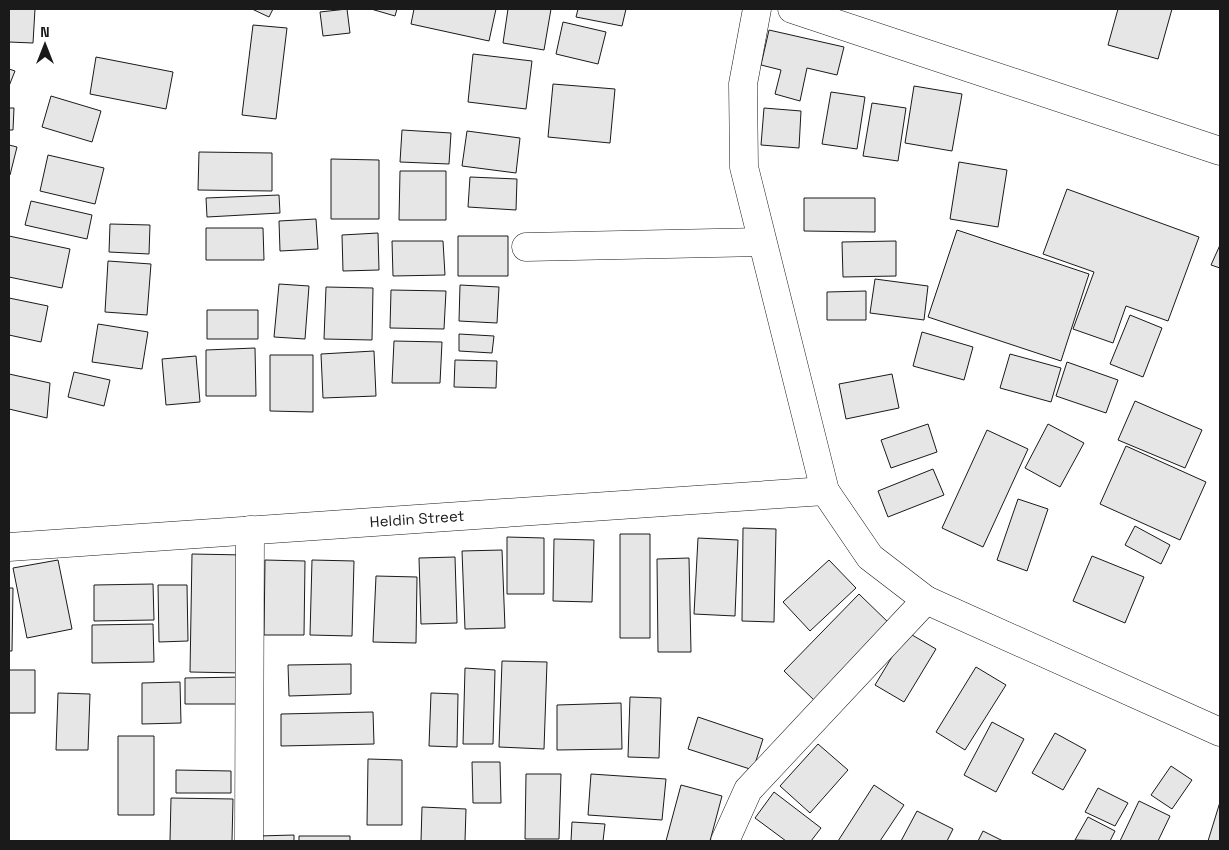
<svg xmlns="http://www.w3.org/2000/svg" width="1229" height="850" viewBox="0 0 1229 850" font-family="'Space Grotesk',sans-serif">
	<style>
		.building { fill: #e6e6e6; stroke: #1a1a1a }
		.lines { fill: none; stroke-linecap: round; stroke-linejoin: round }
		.street-casing { stroke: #1a1a1a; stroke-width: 29 }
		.street { stroke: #fff; stroke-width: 28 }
		.labels { text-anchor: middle; stroke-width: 4; stroke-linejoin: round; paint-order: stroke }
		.street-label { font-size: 15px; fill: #1a1a1a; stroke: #fff }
	</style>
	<rect width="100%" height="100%" fill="#fff"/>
	<path class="building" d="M9,9h26l-2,34 -24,-1z
		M252,9h21l-4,8z
		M347,9l3,24 -27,3 -3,-24z
		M371,9h26l-2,7z
		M414,9h82l-7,32 -78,-17z
		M508,9h43l-7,41 -41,-7z
		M578,9h48l-4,17 -46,-9z
		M1118,9h54l-14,50 -50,-14z
		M563,22l43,10 -8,32 -42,-10z
		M253,25l34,3 -11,91 -34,-4z
		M769,30l75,17 -7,28 -30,-7 -7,33 -25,-7 6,-24 -20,-5z
		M473,54l59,7 -6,48 -58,-7z
		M96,57l77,15 -7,37 -76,-15z
		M9,69l6,2 -6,15z
		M553,84l62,5 -5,54 -62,-6z
		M914,86l48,8 -10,57 -47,-8z
		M831,92l34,5 -8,52 -35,-5z
		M51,96l50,15 -9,31 -50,-15z
		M872,103l34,5 -8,53 -35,-5z
		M9,108h5l-1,22h-4z
		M764,108l37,3 -2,37 -38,-3z
		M402,130l49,3 -2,31 -49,-2z
		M467,131l53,7 -4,35 -54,-7z
		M9,145l8,2 -7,28 -1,-1z
		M199,152l73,1v38l-74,-1z
		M48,155l56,13 -9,36 -55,-13z
		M331,159l48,1v59h-48z
		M959,162l48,8 -9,57 -48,-8z
		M400,171h46v49h-47z
		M470,177l47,2 -1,31 -48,-3z
		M1067,189l132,48 -31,84 -42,-15 -13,37 -40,-14 21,-57 -51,-18z
		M279,195l1,18 -73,4 -1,-19z
		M804,198h71v34l-71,-1z
		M31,201l61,14 -5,24 -62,-14z
		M316,219l2,30 -38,2 -1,-30z
		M110,224l40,1 -1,29 -40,-2z
		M206,228h57l1,32h-58z
		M957,230l132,44 -28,87 -133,-44z
		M378,233l1,37 -36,1 -1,-36z
		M9,236l61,13 -8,39 -53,-11z
		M458,236h50v40h-50z
		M392,241h51l2,34 -52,1z
		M896,241v35l-53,1 -1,-35z
		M1220,245v23l-9,-3z
		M108,261l43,3 -4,51 -42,-3z
		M875,279l53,7 -4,34 -54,-7z
		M279,284l30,2 -4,53 -31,-2z
		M460,285l39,2 -2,36 -38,-2z
		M326,287l47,1 -1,52 -48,-1z
		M391,290l55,1 -2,38 -54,-1z
		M866,291v29h-39v-28z
		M9,298l39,8 -7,36 -32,-7z
		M207,310h51v29h-51z
		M1130,315l32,13 -19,49 -33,-13z
		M98,324l50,8 -6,37 -50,-7z
		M922,332l51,15 -9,33 -51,-14z
		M459,334l35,2 -2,17 -33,-2z
		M394,341l48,1 -2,41h-48z
		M255,348l1,48h-50v-46z
		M374,351l2,45 -53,2 -2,-44z
		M1010,354l51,14 -10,34 -51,-14z
		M270,355h43v57l-43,-1z
		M196,356l4,46 -34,3 -4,-46z
		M455,360l42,1 -1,27 -42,-1z
		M1067,362l51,18 -12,33 -50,-17z
		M74,372l36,8 -6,26 -36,-9z
		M9,374l41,9 -3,35 -38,-9z
		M892,374l7,34 -53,11 -7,-35z
		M1135,401l67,29 -17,38 -67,-28z
		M928,424l9,28 -46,16 -10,-28z
		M1048,424l36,19 -24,44 -35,-19z
		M987,430l41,19 -45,98 -41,-19z
		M1126,446l80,36 -26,58 -80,-36z
		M933,469l11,26 -56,22 -10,-26z
		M1018,499l30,10 -21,62 -30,-11z
		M1135,526l35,19 -9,19 -36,-19z
		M743,528l33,1 -2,93 -32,-1z
		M620,534h30v104h-30z
		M507,537l37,1v56h-37z
		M698,538l40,2 -3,76 -41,-2z
		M554,539l40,1 -2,62 -39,-1z
		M502,550l3,78 -40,1 -3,-78z
		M192,554l53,1 -2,118 -53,-1z
		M1092,556l52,21 -19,46 -52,-22z
		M455,557l2,66 -36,1 -2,-66z
		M689,558l2,94h-33l-1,-93z
		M58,560l14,69 -45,9 -14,-70z
		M265,560l40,1 -1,74h-40z
		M312,560l42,1 -2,75 -42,-1z
		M829,560l27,28 -46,43 -27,-29z
		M376,576l41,1 -1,66 -43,-1z
		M153,584l1,36 -60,1v-36z
		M158,585h29l1,56 -29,1z
		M9,588h4l-1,63h-3z
		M859,594l32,31 -75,77 -32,-31z
		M153,624l1,38 -62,1v-38z
		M907,632l29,17 -32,53 -29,-17z
		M502,661l45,1 -3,87 -45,-2z
		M351,664v30l-62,2 -1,-31z
		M976,667l30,18 -41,65 -29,-18z
		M465,668l30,2 -2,74h-30z
		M9,670h26v43h-26z
		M243,677v27h-58v-26z
		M180,682l1,41 -39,1v-41z
		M58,693l32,1 -2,56h-32z
		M431,693l27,1 -1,53 -28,-1z
		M630,697l31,1 -2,60 -31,-1z
		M621,703l1,46 -65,1v-45z
		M373,712l1,32 -93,2v-32z
		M698,717l65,22 -10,31 -65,-21z
		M992,722l32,17 -28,53 -32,-17z
		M1055,733l31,17 -23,40 -31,-17z
		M118,736h36v79h-36z
		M818,744l30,26 -38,43 -30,-27z
		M368,759l34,1v65h-35z
		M472,762h28l1,41h-28z
		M1171,766l21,14 -20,29 -21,-14z
		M176,770l55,1v22h-55z
		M526,774h35l-2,65h-34z
		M591,774l75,5 -4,41 -74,-5z
		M681,785l41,11 -12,45h-44z
		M874,785l30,20 -24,36h-42z
		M1098,788l30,15 -13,23 -30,-14z
		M774,792l47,36 -10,13h-25l-31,-23z
		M171,798l62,1 -1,42h-62z
		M1139,801l31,15 -12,25h-38z
		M1220,802v39h-12z
		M422,807l44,2 -1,32h-44z
		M917,811l36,18 -6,12h-46z
		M1088,817l27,14 -5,10 -35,-1z
		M572,822l33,2 -2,17h-32z
		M983,831l20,10h-25z
		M294,835v6h-36v-5z
		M299,836h51v5h-51z"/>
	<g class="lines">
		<defs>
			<g id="street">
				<path d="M757,9l-14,75 1,83 81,324 45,66 56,43 294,132"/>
				<path d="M792,9l428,142"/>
				<path d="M526,247l236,-5"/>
				<path id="s1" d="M9,547l816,-56"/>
				<path d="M249,841l1,-311"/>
				<path d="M725,841l23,-51 178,-190"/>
			</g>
		</defs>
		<use href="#street" class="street-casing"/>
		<use href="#street" class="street"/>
	</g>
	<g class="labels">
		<g class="street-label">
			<text dy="5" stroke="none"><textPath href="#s1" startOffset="409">Heldin Street</textPath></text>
		</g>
	</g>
	<rect width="1229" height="850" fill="none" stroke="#1a1a1a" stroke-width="20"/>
	<g transform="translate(45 45)" stroke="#ffffff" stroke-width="4" paint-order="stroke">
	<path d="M0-4L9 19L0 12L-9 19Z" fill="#1a1a1a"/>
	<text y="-8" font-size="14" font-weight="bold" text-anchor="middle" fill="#1a1a1a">N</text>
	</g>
</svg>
